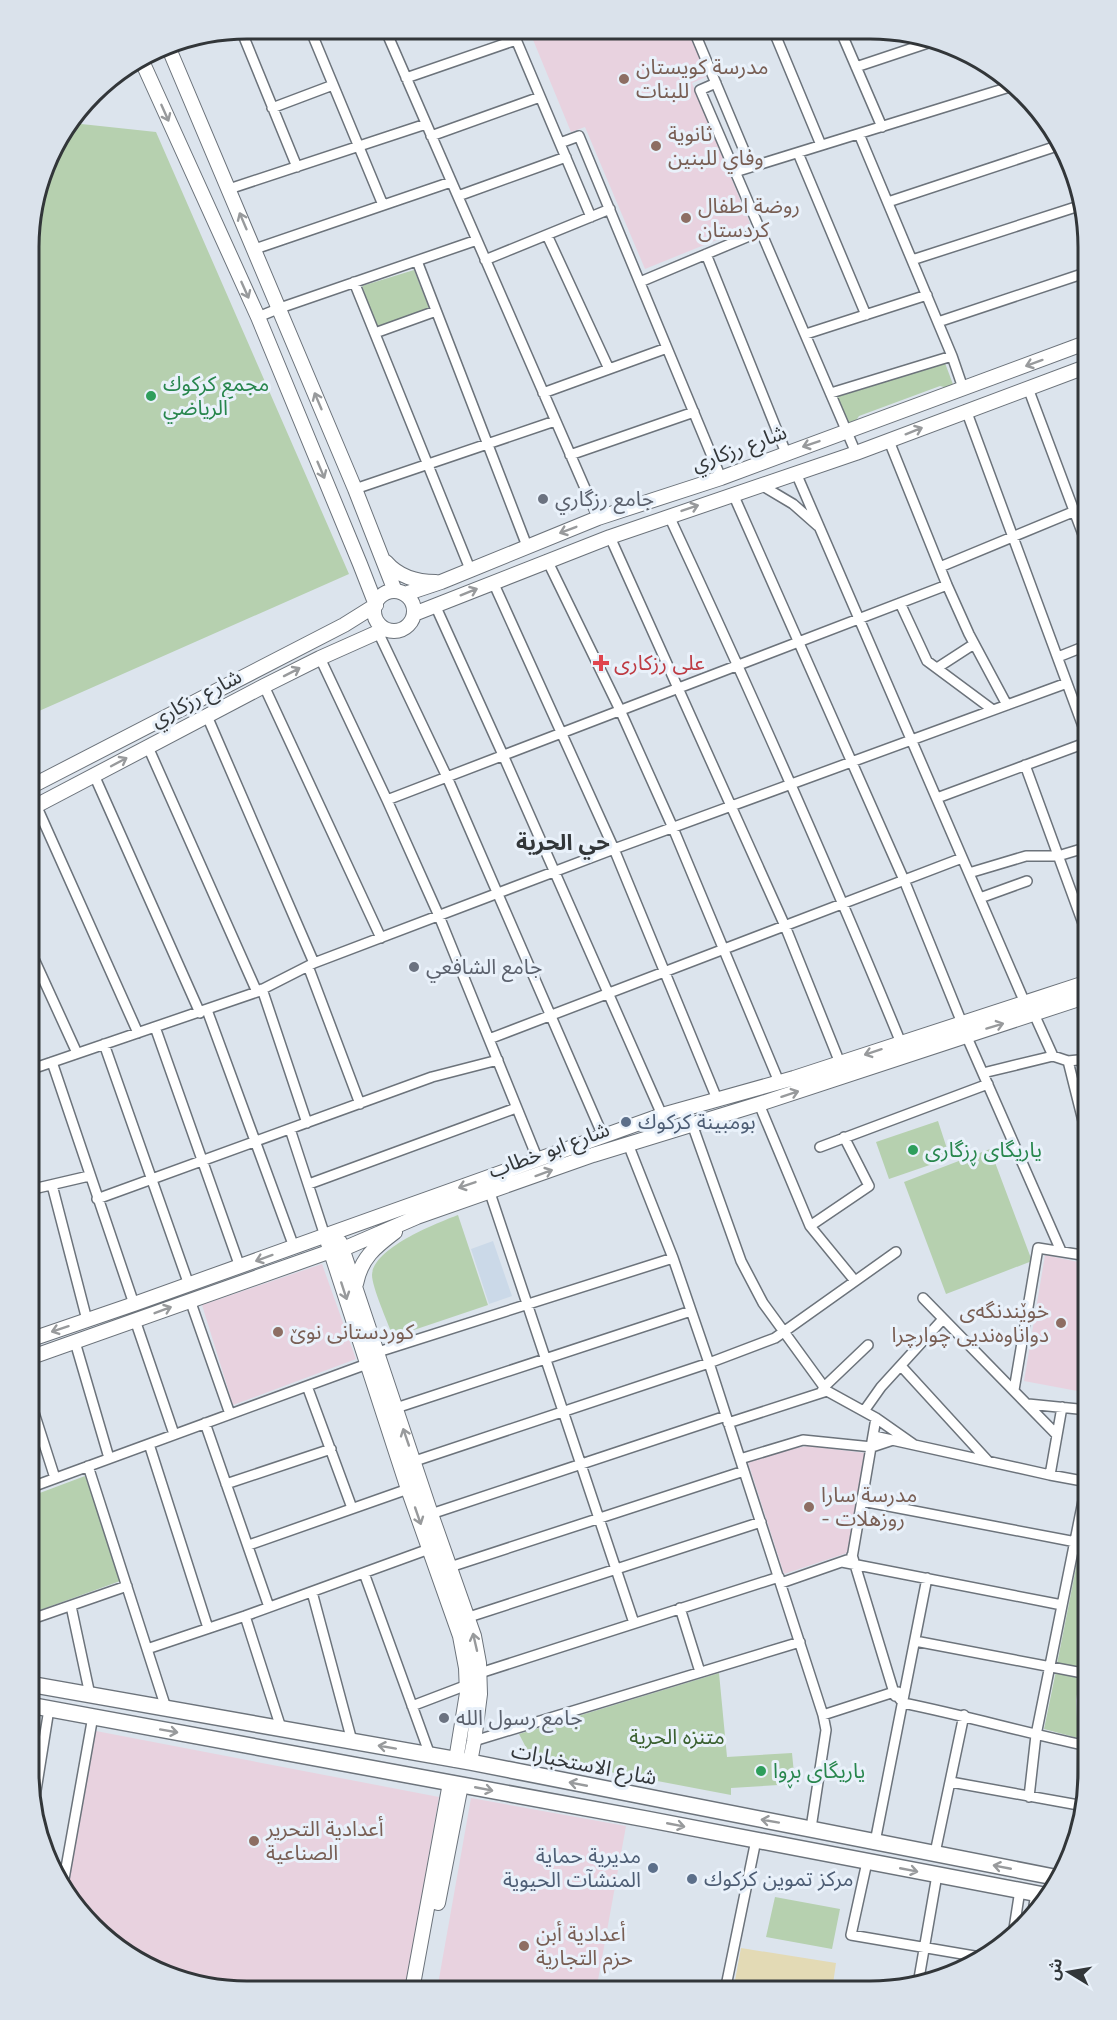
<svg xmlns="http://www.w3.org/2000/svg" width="1117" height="2020" viewBox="0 0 1117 2020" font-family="Mulish,'Noto Sans Arabic',sans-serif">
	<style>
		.built { fill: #cbd9e8 }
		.education { fill: #e8d2df }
		.green { fill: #b6d0af }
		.sand { fill: #e3dab5 }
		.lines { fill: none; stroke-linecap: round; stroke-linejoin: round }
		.street-casing { stroke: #6c737b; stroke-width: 12 }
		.secondary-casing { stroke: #6c737b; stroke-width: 16 }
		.primary-casing { stroke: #6c737b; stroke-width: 18 }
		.street { stroke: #fff; stroke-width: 9 }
		.secondary { stroke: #fff; stroke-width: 14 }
		.primary { stroke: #fff; stroke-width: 15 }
		.oneway { stroke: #989a9c }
		.education-dot { fill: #8d6e63; stroke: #e9f1fa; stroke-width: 2 }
		.leisure-dot { fill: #2e9e5b; stroke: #e9f1fa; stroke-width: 2 }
		.worship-dot { fill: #6b7280; stroke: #e9f1fa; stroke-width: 2 }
		.health-dot { fill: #e0444e; stroke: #e9f1fa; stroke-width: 2 }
		.service-dot { fill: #5c6f8a; stroke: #e9f1fa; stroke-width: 2 }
		.labels { text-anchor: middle; stroke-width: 6; stroke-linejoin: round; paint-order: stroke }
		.education-label { font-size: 21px; fill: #785e54; stroke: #e9f1fa; text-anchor: start }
		.leisure-label { font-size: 21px; fill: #27864d; stroke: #e9f1fa; text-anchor: start }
		.street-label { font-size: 21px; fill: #323639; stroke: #e9f1fa }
		.worship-label { font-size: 21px; fill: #5b616d; stroke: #e9f1fa; text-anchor: start }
		.health-label { font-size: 21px; fill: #be3a42; stroke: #e9f1fa; text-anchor: start }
		.service-label { font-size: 21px; fill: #4e5e75; stroke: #e9f1fa; text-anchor: start }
		.park-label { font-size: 21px; fill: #3a6030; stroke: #e9f1fa }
		.neighbourhood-label { font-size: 22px; font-weight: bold; fill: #323639; stroke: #e9f1fa }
		.rim { fill: none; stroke: #323639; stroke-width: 3 }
	</style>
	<rect width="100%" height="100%" fill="#dce4ed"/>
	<path class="built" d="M493,1241l19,55 -23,8 -18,-55z"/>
	<path class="education" d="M529,30l160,1 19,45 -16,7 59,143 -106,43 -60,-142 -14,5z
		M1045,1255l43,9v129l-64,-12z
		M322,1264l34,95 -123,46 -31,-100z
		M808,1446l58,7 -19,100 -63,21 -36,-112 24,-10z
		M96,1731l343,66 -34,193h-187l-67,-21 -48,-31 -36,-54z
		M471,1798l155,28 -30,165 -159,-1z"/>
	<path class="green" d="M72,123l84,9 193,442 -319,141v-496l21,-69z
		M414,270l15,38 -52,19 -15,-41z
		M945,363l9,24 -6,1 -8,-2 -81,30 -4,6 -6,3 -12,-28z
		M938,1121l12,37 -61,21 -13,-37z
		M990,1149l42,112 -86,33 -42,-112z
		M458,1215l30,90 -95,32c-5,-14 -21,-50 -21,-62 1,-27 65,-52 86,-60z
		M85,1476l38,104 -94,34v-117z
		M1088,1507v131l-8,30 -23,-4z
		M1056,1671l24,5 -4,24 2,38 -34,-9z
		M719,1673l8,84 65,-4 3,31 -64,4v7l-200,-38 -12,-23z
		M775,1897l65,12 -8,40 -66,-12z"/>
	<path class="sand" d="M741,1948l95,15 -4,28h-99z"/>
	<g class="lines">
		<defs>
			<path id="street" d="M310,29l73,176
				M385,29l213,489
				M241,30l56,137
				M512,30l79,187
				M694,31l57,136
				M774,32l47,113
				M841,32l41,95
				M856,67l75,-25
				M406,78l110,-38
				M716,83l-16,7 156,363
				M272,108l61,-23
				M859,134l93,222 11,32
				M431,136l109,-39
				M560,143l19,-7 142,342
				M798,153l68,162
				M735,172l281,-87
				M229,189l197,-65
				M458,196l108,-39
				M888,202l169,-56
				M547,235l62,134
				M255,249l196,-67
				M706,254l80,199
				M485,260l125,-51
				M912,260l170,-55
				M417,261l110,285
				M354,282l116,287
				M640,282l121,-51
				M258,317l22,-9 197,-68
				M938,322l150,-50
				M375,333l61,-22
				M806,334l121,-39
				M1028,388l60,160
				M543,393l124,-45
				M831,393l121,-37
				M966,410l122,330
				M889,441l58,144 22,49 38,71
				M570,455l124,-43
				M796,473l229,530
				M761,485l32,19 25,22
				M355,489l200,-68
				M733,494l171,386 58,143
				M669,516c81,174 159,349 232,527
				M610,537l175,389 55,137
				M547,560l73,150 53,118 106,254
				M940,567l135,-56
				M493,582l121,267 103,250
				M900,603l27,58 66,49
				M435,605l68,150 159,360
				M378,632l69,145 156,359
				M1058,657l30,-12
				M320,658l67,142 52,116 99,244
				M937,668l37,-24
				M264,686l117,252
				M207,716l107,247
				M148,747l109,245
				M1025,765l60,164
				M94,775l106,238
				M937,798l151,-56
				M387,800l560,-215
				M36,805l102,228
				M969,873l57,-17h32l30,-9
				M980,898l47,-17
				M29,948l48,105
				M308,966l52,138
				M262,989l45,134
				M207,1010l87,237
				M1034,1014l19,42
				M155,1027l85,240
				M966,1035l95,216
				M489,1039l473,-181
				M104,1044l85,241
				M1068,1061l20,-2
				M52,1062l82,242
				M29,1070l228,-78 57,-29 300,-114 453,-166
				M983,1073l70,-17 15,5 14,56 6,-1
				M759,1104l51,122 45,55
				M1082,1117l6,24
				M692,1124l49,137 22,42 64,88 49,27 37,26
				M290,1129l35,107
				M628,1144l45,114 36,105 114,352 3,15 -15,98
				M820,1147l168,-63
				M309,1184l207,-76
				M52,1185l35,135
				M29,1190l60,-14
				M490,1193l144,430
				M97,1199l335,-122 66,-17
				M810,1226l59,-40 -25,-49
				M923,1298l134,137
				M190,1300l40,114
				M29,1311l6,26
				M135,1320l39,114
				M75,1342l34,116
				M378,1352l295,-94
				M901,1366l87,95
				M307,1386l45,122
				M1014,1390l24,-142 50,8
				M822,1391l2,-4 44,-42
				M29,1397l26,81
				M1028,1404l60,6
				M396,1408l295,-97
				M864,1411l17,-24 62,-68
				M205,1423l64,184
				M728,1423l99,-32
				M874,1436l176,39 38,7
				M149,1444l59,184
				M740,1459l63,-19 69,7 21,-7
				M415,1461l294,-98 66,-25 121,-86
				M88,1466l78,242
				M1050,1475l12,-68
				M226,1484l105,-35
				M29,1488l338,-124
				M862,1501l214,41
				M431,1514l295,-98
				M249,1545l159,-56
				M852,1555l43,141
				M852,1558l24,-140
				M842,1562l220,43
				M450,1567l294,-96
				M364,1573l66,182
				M781,1583l66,-23
				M312,1592l40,149
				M71,1606l19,89
				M680,1608l20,64
				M245,1616l36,112
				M469,1617l292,-95
				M29,1620l98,-34
				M915,1641l173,33
				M147,1649l98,-33 184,-67
				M480,1673l299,-96
				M894,1692l9,11c60,12 119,29 180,42
				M412,1706l55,-21
				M823,1715l71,-23h4
				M474,1741l326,-99
				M29,1768l11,-3
				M951,1782l133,24
				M1029,1797l7,-62 51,-254
				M34,1803l15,-94
				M1082,1806l1,-61 5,-58
				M875,1842l52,-264
				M935,1853l29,-138
				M867,1862l-16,73 135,23
				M64,1879l29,-163
				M1032,1917l4,-23
				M1013,1935l7,-45
				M918,1984l19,-109
				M725,1991l31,-151"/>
			<path id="secondary" d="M167,44l188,445 40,102
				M386,562c12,14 31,20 50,20
				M374 611a20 20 0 1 1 40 0a20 20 0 1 1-40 0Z
				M405,594l36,-12 157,-64 123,-40 367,-136
				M414,614l196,-77 246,-84 232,-87
				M30,787l314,-162 32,-20 -16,-41 -102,-247 -117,-258
				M30,809l234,-123 56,-28 65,-29
				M340,1242l91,272 43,122 5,27 1,31 -6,47 -4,21
				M328,1243l80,246 52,147 6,32 1,25 -11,67
				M356,1284c5,-26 19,-37 39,-52
				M29,1340l105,-36 528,-189 132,-37 294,-96
				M29,1358l302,-107 12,-2 74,-32 176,-62 166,-51 329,-108
				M438,1903l23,-118
				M412,1990l38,-207"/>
			<path id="primary" d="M29,1684l441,78 589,116
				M29,1705l617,114 403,77"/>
		</defs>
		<use href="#street" class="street-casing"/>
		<use href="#secondary" class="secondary-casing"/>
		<use href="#primary" class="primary-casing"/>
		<use href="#street" class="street"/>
		<use href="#secondary" class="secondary"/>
		<use href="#primary" class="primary"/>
	</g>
	<defs><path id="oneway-shaft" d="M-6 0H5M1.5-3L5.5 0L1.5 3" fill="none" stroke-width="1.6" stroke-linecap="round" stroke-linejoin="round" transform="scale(1.5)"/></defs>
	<g class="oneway">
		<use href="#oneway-shaft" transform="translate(165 113) rotate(66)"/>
		<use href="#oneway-shaft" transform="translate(243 221) rotate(-113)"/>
		<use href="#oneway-shaft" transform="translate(245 290) rotate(66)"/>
		<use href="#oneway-shaft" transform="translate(1034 363) rotate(160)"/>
		<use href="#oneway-shaft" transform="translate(318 401) rotate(-113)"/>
		<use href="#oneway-shaft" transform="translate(914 431) rotate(-22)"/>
		<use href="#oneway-shaft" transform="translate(811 444) rotate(161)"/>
		<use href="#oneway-shaft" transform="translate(321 470) rotate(67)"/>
		<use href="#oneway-shaft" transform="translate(690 508) rotate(-19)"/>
		<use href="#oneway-shaft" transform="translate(568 530) rotate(159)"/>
		<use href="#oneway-shaft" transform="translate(469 592) rotate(-22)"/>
		<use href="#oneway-shaft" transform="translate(292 672) rotate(-27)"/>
		<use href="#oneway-shaft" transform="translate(119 762) rotate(-28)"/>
		<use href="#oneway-shaft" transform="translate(995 1026) rotate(-17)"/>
		<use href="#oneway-shaft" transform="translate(873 1052) rotate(162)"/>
		<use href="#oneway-shaft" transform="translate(790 1094) rotate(-18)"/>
		<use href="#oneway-shaft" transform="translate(544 1173) rotate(-20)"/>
		<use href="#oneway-shaft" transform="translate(467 1185) rotate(161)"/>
		<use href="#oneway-shaft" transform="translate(264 1258) rotate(160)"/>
		<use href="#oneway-shaft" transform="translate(344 1291) rotate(72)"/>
		<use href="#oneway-shaft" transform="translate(163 1310) rotate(-21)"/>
		<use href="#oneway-shaft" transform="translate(60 1329) rotate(162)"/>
		<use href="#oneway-shaft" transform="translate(406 1437) rotate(-109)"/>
		<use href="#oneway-shaft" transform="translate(418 1516) rotate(71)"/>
		<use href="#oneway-shaft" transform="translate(475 1642) rotate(-103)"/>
		<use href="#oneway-shaft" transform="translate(169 1731) rotate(10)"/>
		<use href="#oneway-shaft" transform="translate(387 1747) rotate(-170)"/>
		<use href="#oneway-shaft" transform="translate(578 1784) rotate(-169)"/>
		<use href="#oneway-shaft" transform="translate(484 1789) rotate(11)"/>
		<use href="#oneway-shaft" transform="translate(770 1821) rotate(-170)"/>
		<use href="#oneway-shaft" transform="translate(676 1825) rotate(11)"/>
		<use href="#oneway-shaft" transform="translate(1002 1867) rotate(-169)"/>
		<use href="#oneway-shaft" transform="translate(909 1870) rotate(11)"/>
	</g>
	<g class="education-dot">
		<circle cx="624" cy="79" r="6"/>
		<circle cx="656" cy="146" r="6"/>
		<circle cx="686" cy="218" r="6"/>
		<circle cx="1061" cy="1323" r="6"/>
		<circle cx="278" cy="1332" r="6"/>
		<circle cx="809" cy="1507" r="6"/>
		<circle cx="254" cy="1841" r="6"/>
		<circle cx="524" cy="1946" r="6"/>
	</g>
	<g class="leisure-dot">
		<circle cx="151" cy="396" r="6"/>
		<circle cx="913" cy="1150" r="6"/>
		<circle cx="761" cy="1771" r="6"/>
	</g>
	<g class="worship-dot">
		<circle cx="543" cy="499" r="6"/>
		<circle cx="414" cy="967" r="6"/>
		<circle cx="444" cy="1718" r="6"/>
	</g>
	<path class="health-dot" d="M598 654h6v6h6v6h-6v6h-6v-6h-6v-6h6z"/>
	<g class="service-dot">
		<circle cx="626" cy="1122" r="6"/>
		<circle cx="653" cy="1868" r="6"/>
		<circle cx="692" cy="1879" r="6"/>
	</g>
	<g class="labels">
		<g class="education-label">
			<text x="636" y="74">مدرسة كويستان<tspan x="636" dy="24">للبنات</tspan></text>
			<text x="668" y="141">ثانوية<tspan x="668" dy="24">وفاي للبنين</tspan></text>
			<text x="698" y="213">روضة اطفال<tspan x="698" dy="24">كردستان</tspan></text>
			<text x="1049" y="1318" text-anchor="end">خوێندنگەی<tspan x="1049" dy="24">دواناوەندیی چوارچرا</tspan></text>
			<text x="290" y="1339">کوردستانی نوێ</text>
			<text x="821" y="1502">مدرسة سارا<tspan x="821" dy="24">- روزهلات</tspan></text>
			<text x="266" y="1836">أعدادية التحرير<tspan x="266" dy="24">الصناعية</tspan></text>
			<text x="536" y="1941">أعدادية أبن<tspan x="536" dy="24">حزم التجارية</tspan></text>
		</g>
		<g class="leisure-label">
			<text x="163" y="391">مجمع كركوك<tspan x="163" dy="24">الرياضي</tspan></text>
			<text x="925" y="1157">یاریگای ڕزگاری</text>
			<text x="773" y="1778">یاریگای بڕوا</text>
		</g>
		<g class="street-label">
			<text transform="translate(739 448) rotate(-20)" y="7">شارع رزكاري</text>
			<text transform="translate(196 698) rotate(-28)" y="7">شارع رزكاري</text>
			<text transform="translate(549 1150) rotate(-20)" y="7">شارع ابو خطاب</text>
			<text transform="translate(584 1764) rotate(11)" y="7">شارع الاستخبارات</text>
		</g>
		<g class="worship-label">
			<text x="555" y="506">جامع رزگاري</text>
			<text x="426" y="974">جامع الشافعي</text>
			<text x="456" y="1725">جامع رسول الله</text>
		</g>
		<g class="health-label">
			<text x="614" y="670">على رزكارى</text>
		</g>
		<g class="service-label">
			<text x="638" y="1129">بومبينة كركوك</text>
			<text x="641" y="1863" text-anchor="end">مديرية حماية<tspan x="641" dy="24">المنشآت الحيوية</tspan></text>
			<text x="704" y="1886">مركز تموين كركوك</text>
		</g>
		<g class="park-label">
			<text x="677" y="1744">متنزه الحرية</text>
		</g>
		<g class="neighbourhood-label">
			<text x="563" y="850">حي الحرية</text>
		</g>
	</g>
	<path d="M0 0H1117V2020H0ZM247 39H870A208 208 0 0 1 1078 247V1773A208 208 0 0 1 870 1981H247A208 208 0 0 1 39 1773V247A208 208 0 0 1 247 39Z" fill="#dae2eb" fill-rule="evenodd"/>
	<path class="rim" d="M247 39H870A208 208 0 0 1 1078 247V1773A208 208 0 0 1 870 1981H247A208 208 0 0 1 39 1773V247A208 208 0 0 1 247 39Z"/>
	<g transform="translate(1069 1972) rotate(281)" stroke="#e9f1fa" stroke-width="4.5" paint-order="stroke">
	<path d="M0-4.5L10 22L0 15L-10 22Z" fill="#323639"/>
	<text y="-9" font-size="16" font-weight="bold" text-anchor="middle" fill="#323639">ش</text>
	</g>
</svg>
